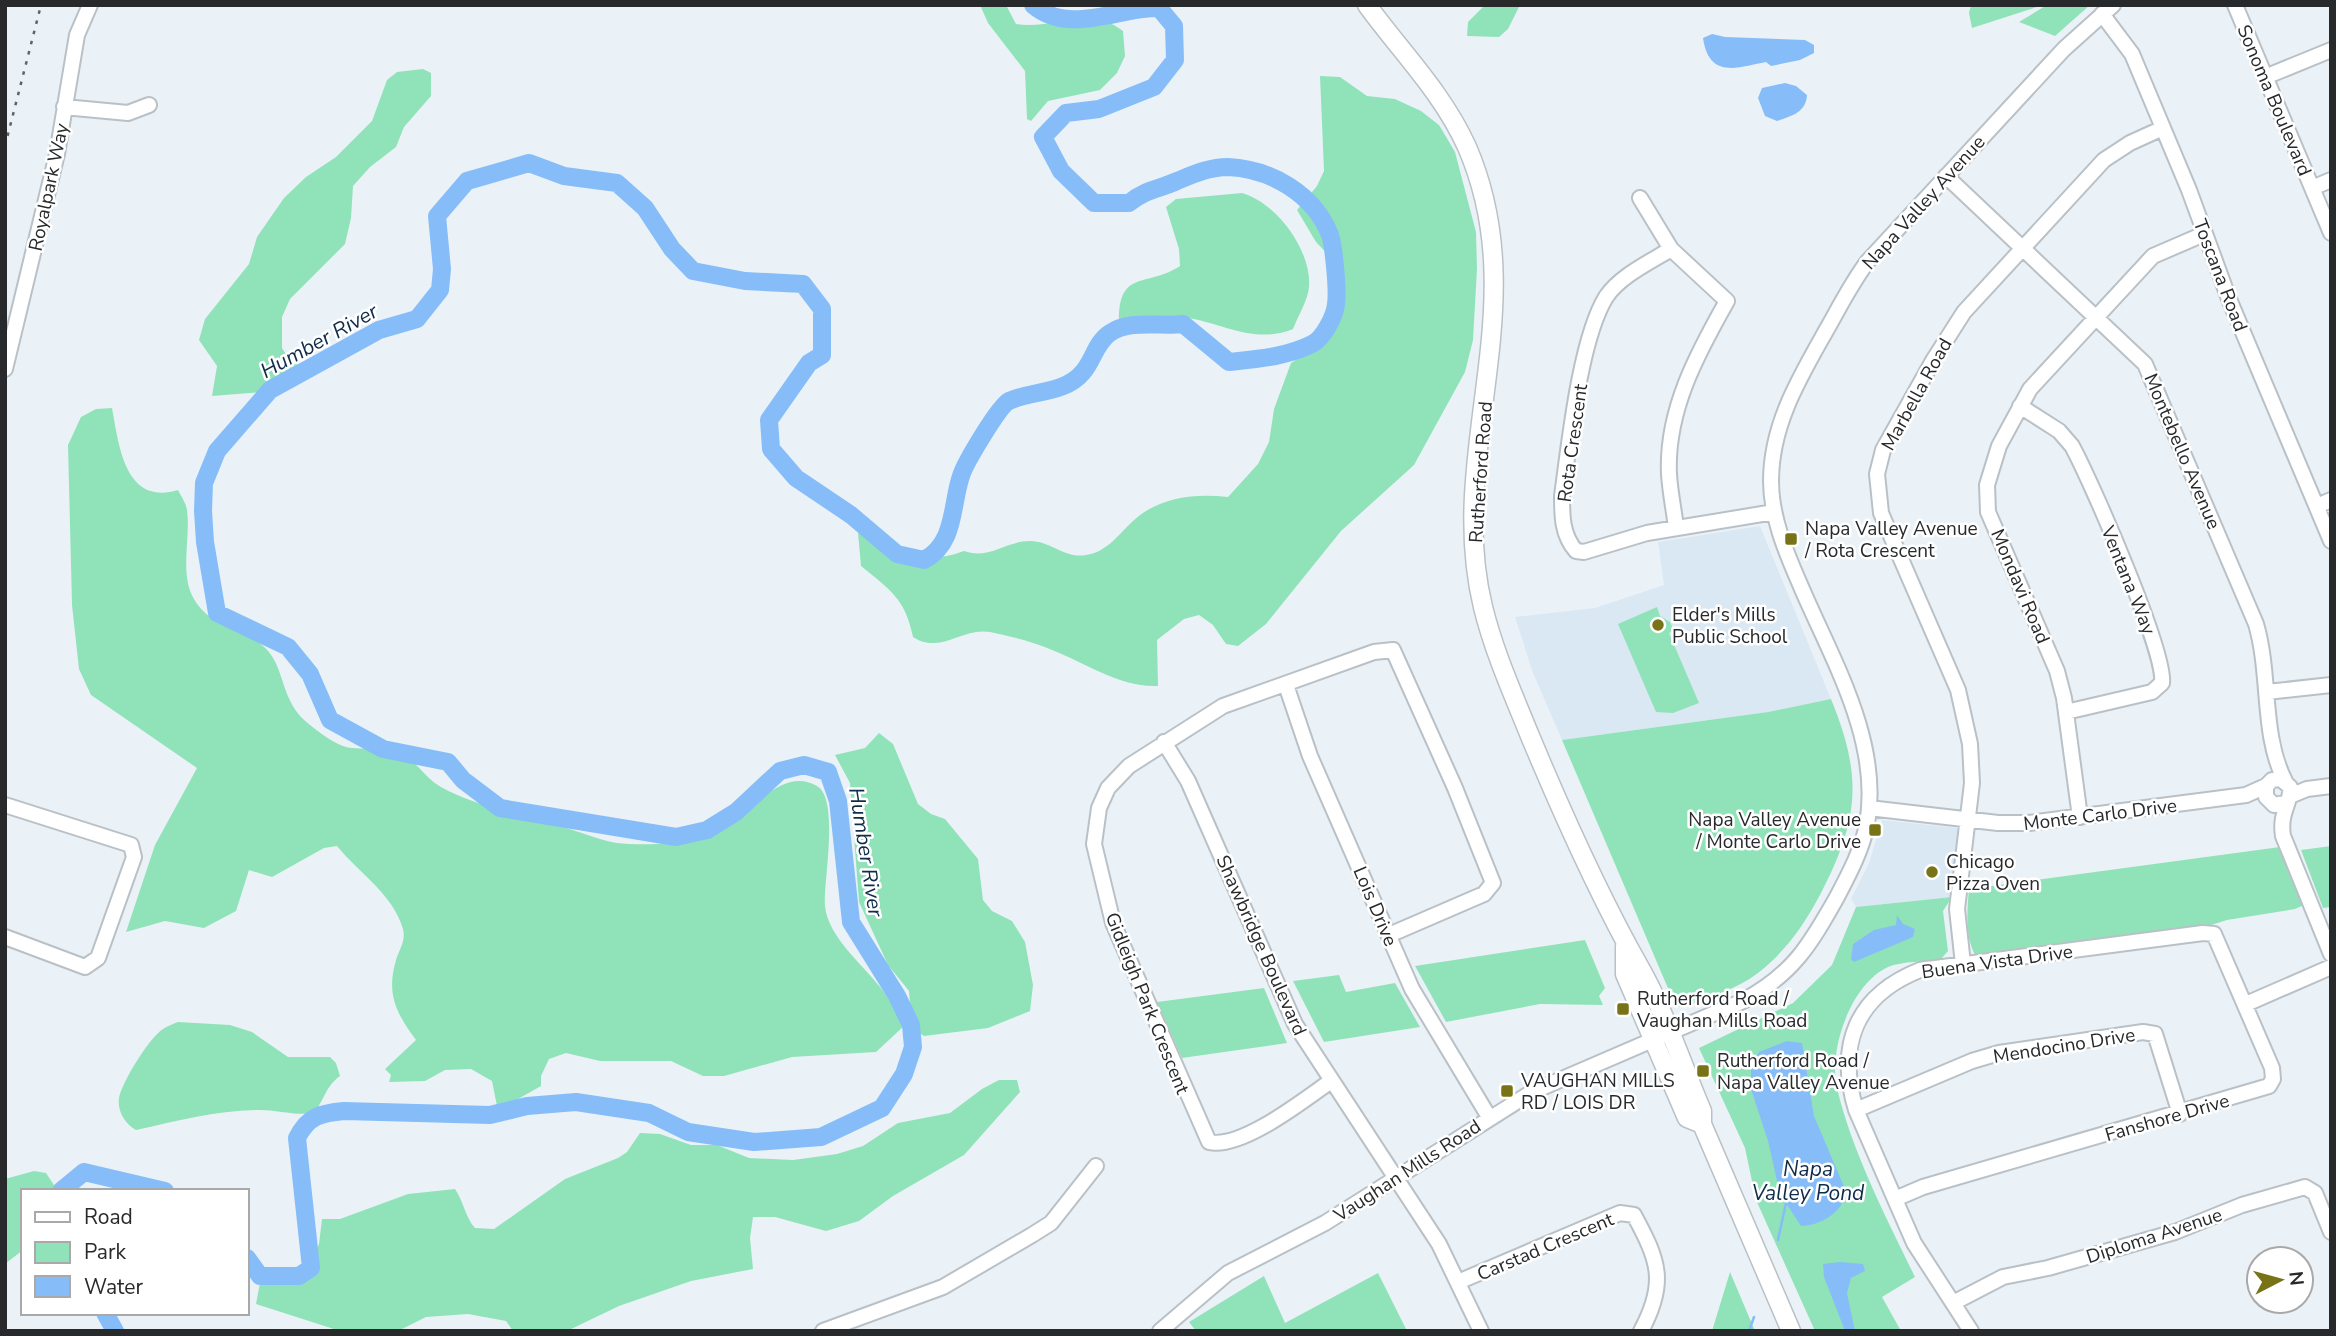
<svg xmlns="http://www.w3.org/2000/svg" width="2336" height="1336" viewBox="0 0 2336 1336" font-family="'Nunito Sans',sans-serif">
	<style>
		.built { fill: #dae8f3 }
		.green { fill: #90e3b8 }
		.water { fill: #86bdf8 }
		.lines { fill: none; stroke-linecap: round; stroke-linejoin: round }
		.stream { stroke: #86bdf8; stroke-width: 2.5 }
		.river { stroke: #86bdf8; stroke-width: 18 }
		.minor-casing { stroke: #bac1c6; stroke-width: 18 }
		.major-casing { stroke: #bac1c6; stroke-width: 21 }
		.minor { stroke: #fff; stroke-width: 14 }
		.major { stroke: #fff; stroke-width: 18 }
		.rail { stroke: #5f6366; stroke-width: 2.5; stroke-dasharray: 3.5 7; stroke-linecap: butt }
		.poi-dot { fill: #787316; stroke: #fff; stroke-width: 2.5 }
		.labels { text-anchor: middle; stroke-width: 5; stroke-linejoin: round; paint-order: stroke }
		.street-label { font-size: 19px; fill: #27292b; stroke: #fff }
		.poi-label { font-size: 19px; fill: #27292b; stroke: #fff; text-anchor: start }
		.water-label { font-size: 21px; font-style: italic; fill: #0f2c49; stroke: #fff }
	</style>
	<rect width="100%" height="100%" fill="#eaf2f8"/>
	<path class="built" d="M1760,526l71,173 -63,13 -206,28 -29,-67 -18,-56 80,-9 69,-23 -6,-43z
		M1882,820l75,8 2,9 -7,60 -96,10 -5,-8 18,-36z"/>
	<path class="green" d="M980,5h26l10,19c37,6 75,-19 107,7l2,25 -8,17 -17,17 -52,11 -17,20 -4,-2 -2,-48 -37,-48z
		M1520,5l-12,24 -9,8 -32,-1 1,-14 15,-15z
		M1971,5h72l-71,23 -3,-15z
		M2047,5h43l-35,31 -36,-14z
		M423,69l8,4v23l-27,31 -8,20 -26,20 -17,19 -2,32 -6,26 -55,55 -8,18v31l9,14 12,4 -42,26 -49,4 5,-30 -18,-26 6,-21 44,-55 8,-27 27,-39 22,-21 30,-20 36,-36 15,-41 10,-8z
		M1320,76l20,1 27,19 28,3 26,12 18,14 9,15 7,12 21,80 1,37 -4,71 -8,32 -51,93 -73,66 -75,93 -28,22 -12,-2 -13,-19 -14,-10 -15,4 -27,21 1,46c-37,2 -72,-23 -106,-36 -19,-8 -42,-14 -62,-18 -28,-5 -50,23 -77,5 -8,-39 -23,-47 -52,-71l-3,-33c40,17 63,34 106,18 25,9 41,-10 66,-10 21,0 35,18 56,14 21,-3 32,-20 47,-34 26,-24 61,-28 95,-24l30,-33 11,-22 5,-33 17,-46 12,-8 30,-37 9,-21 -3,-31 -23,-24 -19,-32 20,-24 7,-15z
		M1242,193c35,10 70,58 67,94 -1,13 -11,29 -16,42 -44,18 -80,-13 -124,-13 -16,0 -34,5 -50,7 -1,-55 28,-35 61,-57l-1,-17 -13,-42 10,-8z
		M112,408c7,38 13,98 66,82 3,6 8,13 9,20 4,28 -8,63 7,89 15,27 45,28 68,46 25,20 16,56 48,80 9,7 22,17 33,21 16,6 37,-2 55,6 18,8 27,26 43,35 31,18 87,30 122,40 18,5 36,13 54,16 27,3 64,1 90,-7 35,-10 71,-73 110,-50 23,13 6,97 8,120 3,31 38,59 56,82 9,12 16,26 23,38l-28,26 -84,5 -68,19h-21l-32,-15h-71l-34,-8 -17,6 -8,17v10l-30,17 -14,3 -5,-25 -21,-12 -26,1 -20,11 -36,1 2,-7 -6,-6 31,-29c-20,-27 -30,-46 -20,-80 3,-11 10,-18 7,-31 -10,-35 -44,-56 -66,-83l-13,2 -52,29 -23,-7 -13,41 -32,17 -39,-7 -39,11 29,-87 42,-77 -106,-73 -12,-26 -7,-64 -4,-160 13,-28 15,-8z
		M1657,607l3,9 10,6 4,9 -5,2 30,70 -26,10 -17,-1 -38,-88z
		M1831,699c32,78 28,120 -10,194 -17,32 -34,57 -63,80 -21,16 -49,24 -73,34h-9l-114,-267 206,-28z
		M879,733l14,11 25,60 13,10 14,5 33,40 5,41 9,11 20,10 13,21 8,43 -3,26 -42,17 -64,8 -12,-8 -3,-37 -21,-26 -29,-63 -9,-119 -15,-28 30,-7z
		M2331,846v61l-8,1 -22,-58z
		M2280,847l24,58 -9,4 -68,11 -19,6 -229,30 -4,-1c-10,-19 -8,-44 -6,-66z
		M1952,897l-9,14 5,40 -7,8c-15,3 -39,2 -53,8 -37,17 -60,83 -51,121 15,64 50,131 78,189l-33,20 19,34h-86l-59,-131 -11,-52 -46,-100 94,-45 39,-38 24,-58z
		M1585,940l20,48 -6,8 4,9 -63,-1 -94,18 -31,-56z
		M1339,975l7,17 49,-9 25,44 -96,15 -31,-61z
		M1264,988l23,55 -105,15 -25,-56z
		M178,1022l52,3 22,7 36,25h42l6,6 4,13c-15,11 -15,23 -26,37 -19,3 -36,-3 -54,-3 -42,0 -83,11 -124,20 -11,-6 -19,-19 -17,-32 3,-16 30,-60 44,-69 4,-3 10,-5 15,-7z
		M999,1080h18l3,12 -56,63 -71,41 -34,25 -33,10 -51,-14h-22l-3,21 3,31 -62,12 -72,25 -52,25h-54l-7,-10 -38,-7 -42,3 -24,12 -62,2 -84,-27 6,-32 27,11 15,-5 15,-34 3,-25h18l68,-25 47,-5c9,13 10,28 20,39l19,1 71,-50 53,-21 9,-6 13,-19 20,1 31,11h26l32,13 44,2 44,-6 26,-8 35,-23 52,-10 32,-24z
		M34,1171l12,2 8,12 -2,6h-29v59l-18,14v-85z
		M1730,1272l25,59h-43z
		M1378,1273l29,58h-211l-7,-9 75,-46 21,47z"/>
	<path class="water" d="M1712,34l13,3 80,3 9,5v8l-14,7 -29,6 -5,-4c-27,5 -57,18 -63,-24z
		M1785,83l11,3 11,9c-1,18 -16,21 -30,26l-12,-5 -7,-18 4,-10z
		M1897,915l6,9 12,5 -2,8 -59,25 -3,-3 2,-15 21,-14 22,-5z
		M1787,1041l15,2 12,73 31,73c2,22 -25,37 -44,37l-21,-32 -12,-53 -17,-52v-23l8,-14z
		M1840,1262l23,2 2,7 -14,7 -4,15 8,38h-10l-21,-54 -1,-13z"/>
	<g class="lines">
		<path class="stream" d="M1778,1240l8,-37
			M1749,1331l5,-14"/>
		<path class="river" d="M61,1191l23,-19 81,19
			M247,1258l13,18h39l12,-8 -14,-130c11,-22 24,-25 47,-27l146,4 37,-9 49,-4 73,11 39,19 66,10 67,-5 61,-29 22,-34 9,-27 -2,-22 -14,-29 -46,-74 -13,-121 -10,-29 -24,-7 -24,6 -44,41 -29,18 -31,7 -176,-29 -37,-28 -15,-18 -65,-13 -53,-29 -20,-46 -22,-27 -71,-34 -12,-71 -2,-31 1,-28 13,-32 53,-61 109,-60 38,-11 23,-29 2,-21 -5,-53 30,-35 62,-18 35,13 53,7 28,25 27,41 21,22 52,10 58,3 19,25v46l-13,8 -40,57 2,29 25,29 55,37 46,39 27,6c32,-17 27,-55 37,-84 4,-13 38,-70 48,-75 24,-11 56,-7 74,-29 10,-11 13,-30 27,-39 20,-14 50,-6 73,-9l46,38c28,-3 57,-5 83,-18 11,-5 23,-28 24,-40 2,-13 -2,-57 -6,-69 -16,-41 -59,-66 -102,-68 -18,0 -34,7 -51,14 -17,8 -33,9 -48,22h-35l-33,-32 -18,-34 23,-24 33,-4 55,-22 21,-27 -1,-34 -15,-18c-41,-1 -89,28 -126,-3
			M105,1313l10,18"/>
		<defs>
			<path id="minor" d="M2235,5l96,228
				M2102,14l30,40 57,136 40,109 102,242
				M2265,77l66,-27
				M64,107l64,6 21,-8
				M1946,176l199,188 111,260c15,51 5,110 29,157
				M2312,188l19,-8
				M1640,198l31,51 56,52c-30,53 -61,110 -58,173 1,18 5,36 7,54
				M1671,249c-21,13 -51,27 -65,48 -26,42 -37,148 -44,199 0,20 0,39 14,55l8,1 63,-19 127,-21
				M5,369l52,-215 20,-119 13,-30
				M2020,406l39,25 13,15c19,35 94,206 90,237l-10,9 -86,20
				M2317,506l14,-6
				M1286,685l24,71 102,233 77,128
				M2267,692l64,-7
				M1164,742l24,39 107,243 144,220 42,87
				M2290,796l17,-7 24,-3
				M2285,803l-11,2 -8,-8v-11l6,-6 9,-1 9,8c2,15 -11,25 -7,49l48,118
				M5,805l126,40 3,12 -36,101 -13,9 -80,-30
				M1869,808l129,15h31l217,-28 20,-9
				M2080,817l-16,-119 -7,-27 -69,-159 -1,-27 12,-39 31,-57 123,-133 51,-22
				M1963,964l-6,-55 15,-126 -2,-39 -12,-54 -77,-177 -4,-39 6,-24 51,-91 30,-47 140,-152 26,-17 33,-15
				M2246,1004l85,-37
				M1331,1081c-26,18 -90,69 -122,61l-96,-219 -19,-79 5,-36 9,-20 21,-22 94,-60 151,-54 19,-2 62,138 38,95 -9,11 -95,41
				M1856,1110l116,-49 27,-8 144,-21 12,2 25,80
				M1895,1199l28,-12 346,-101 4,-7 -1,-11 -58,-134 -11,-1 -283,37c-63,25 -84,74 -64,140l58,133 57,88
				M1458,1282l162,-69 14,2c25,46 33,68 7,116
				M1953,1303l50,-26 45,-9 127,-36 67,-27 63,-18 10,6 16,39
				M823,1331l120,-44 89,-52 19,-12 45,-57
				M1160,1331l68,-58 97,-50 207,-131 211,-91c50,-27 67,-56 94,-104 12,-23 25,-47 30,-73 15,-84 -37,-168 -68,-242 -14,-32 -28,-66 -28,-101 0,-57 29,-104 56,-152 13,-23 25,-47 41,-68l196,-212 49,-44"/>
			<path id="major" d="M1367,5c35,48 75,87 100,142 69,159 -22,304 16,460 11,45 30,87 47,129 33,79 68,158 110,232 25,44 42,96 62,143v13l89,207
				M1625,946v28l62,144 15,6"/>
		</defs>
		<use href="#minor" class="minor-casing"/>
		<use href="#major" class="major-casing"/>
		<use href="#minor" class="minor"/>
		<use href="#major" class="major"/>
		<path class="rail" d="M5,146l36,-141"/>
	</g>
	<g class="poi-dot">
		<rect x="1784" y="532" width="14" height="14" rx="3.5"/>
		<circle cx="1658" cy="625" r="7"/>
		<rect x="1868" y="823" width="14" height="14" rx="3.5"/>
		<circle cx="1932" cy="872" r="7"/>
		<rect x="1616" y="1002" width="14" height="14" rx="3.5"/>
		<rect x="1696" y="1064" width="14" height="14" rx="3.5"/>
		<rect x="1500" y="1084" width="14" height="14" rx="3.5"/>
	</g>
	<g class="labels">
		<g class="street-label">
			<text transform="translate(2275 100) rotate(67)" y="7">Sonoma Boulevard</text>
			<text transform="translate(48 187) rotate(-78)" y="7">Royalpark Way</text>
			<text transform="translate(1923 202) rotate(-48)" y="7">Napa Valley Avenue</text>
			<text transform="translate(2221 275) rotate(69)" y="7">Toscana Road</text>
			<text transform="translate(1916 394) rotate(-61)" y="7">Marbella Road</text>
			<text transform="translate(1572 443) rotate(-82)" y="7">Rota Crescent</text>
			<text transform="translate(2183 451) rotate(67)" y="7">Montebello Avenue</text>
			<text transform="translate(1480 472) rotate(-86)" y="7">Rutherford Road</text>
			<text transform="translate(2129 580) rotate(68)" y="7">Ventana Way</text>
			<text transform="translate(2021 586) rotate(67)" y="7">Mondavi Road</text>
			<text transform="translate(2100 814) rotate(-7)" y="7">Monte Carlo Drive</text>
			<text transform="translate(1376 906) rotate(67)" y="7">Lois Drive</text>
			<text transform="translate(1262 945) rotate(66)" y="7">Shawbridge Boulevard</text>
			<text transform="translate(1997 961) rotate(-8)" y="7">Buena Vista Drive</text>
			<text transform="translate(1148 1003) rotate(68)" y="7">Gidleigh Park Crescent</text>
			<text transform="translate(2064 1045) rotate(-9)" y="7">Mendocino Drive</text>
			<text transform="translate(2167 1117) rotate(-16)" y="7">Fanshore Drive</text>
			<text transform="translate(1407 1170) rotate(-33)" y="7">Vaughan Mills Road</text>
			<text transform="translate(2154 1235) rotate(-18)" y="7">Diploma Avenue</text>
			<text transform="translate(1545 1246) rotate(-23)" y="7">Carstad Crescent</text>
		</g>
		<g class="poi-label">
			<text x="1805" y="535">Napa Valley Avenue<tspan x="1805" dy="22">/ Rota Crescent</tspan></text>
			<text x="1672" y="621">Elder's Mills<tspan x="1672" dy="22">Public School</tspan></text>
			<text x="1861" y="826" text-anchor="end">Napa Valley Avenue<tspan x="1861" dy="22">/ Monte Carlo Drive</tspan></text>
			<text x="1946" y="868">Chicago<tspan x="1946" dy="22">Pizza Oven</tspan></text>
			<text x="1637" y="1005">Rutherford Road /<tspan x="1637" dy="22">Vaughan Mills Road</tspan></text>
			<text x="1717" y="1067">Rutherford Road /<tspan x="1717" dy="22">Napa Valley Avenue</tspan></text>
			<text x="1521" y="1087">VAUGHAN MILLS<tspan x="1521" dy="22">RD / LOIS DR</tspan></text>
		</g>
		<g class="water-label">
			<text transform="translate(319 341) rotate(-29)" y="7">Humber River</text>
			<text transform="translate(866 852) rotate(81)" y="7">Humber River</text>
			<text x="1808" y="1176">Napa<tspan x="1808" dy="24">Valley Pond</tspan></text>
		</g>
	</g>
	<rect width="2336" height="1336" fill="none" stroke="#27292b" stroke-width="14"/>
	<rect x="21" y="1189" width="228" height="126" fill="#ffffff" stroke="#a9a9aa" stroke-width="2"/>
	<rect x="35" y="1212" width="35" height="10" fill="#ffffff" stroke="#a9a9aa" stroke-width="2"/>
	<text x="84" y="1224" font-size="21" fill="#27292b">Road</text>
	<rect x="35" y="1242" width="35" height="21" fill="#90e3b8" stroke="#a9a9aa" stroke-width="2"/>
	<text x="84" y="1259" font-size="21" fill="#27292b">Park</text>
	<rect x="35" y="1276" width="35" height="21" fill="#86bdf8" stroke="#a9a9aa" stroke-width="2"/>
	<text x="84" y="1294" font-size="21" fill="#27292b">Water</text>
	<g transform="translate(2280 1280) rotate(84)"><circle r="33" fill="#ffffff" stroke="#a9a9aa" stroke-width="2"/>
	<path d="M0-5L12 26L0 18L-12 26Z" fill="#787316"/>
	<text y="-10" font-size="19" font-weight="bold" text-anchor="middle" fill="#27292b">N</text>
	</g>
</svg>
